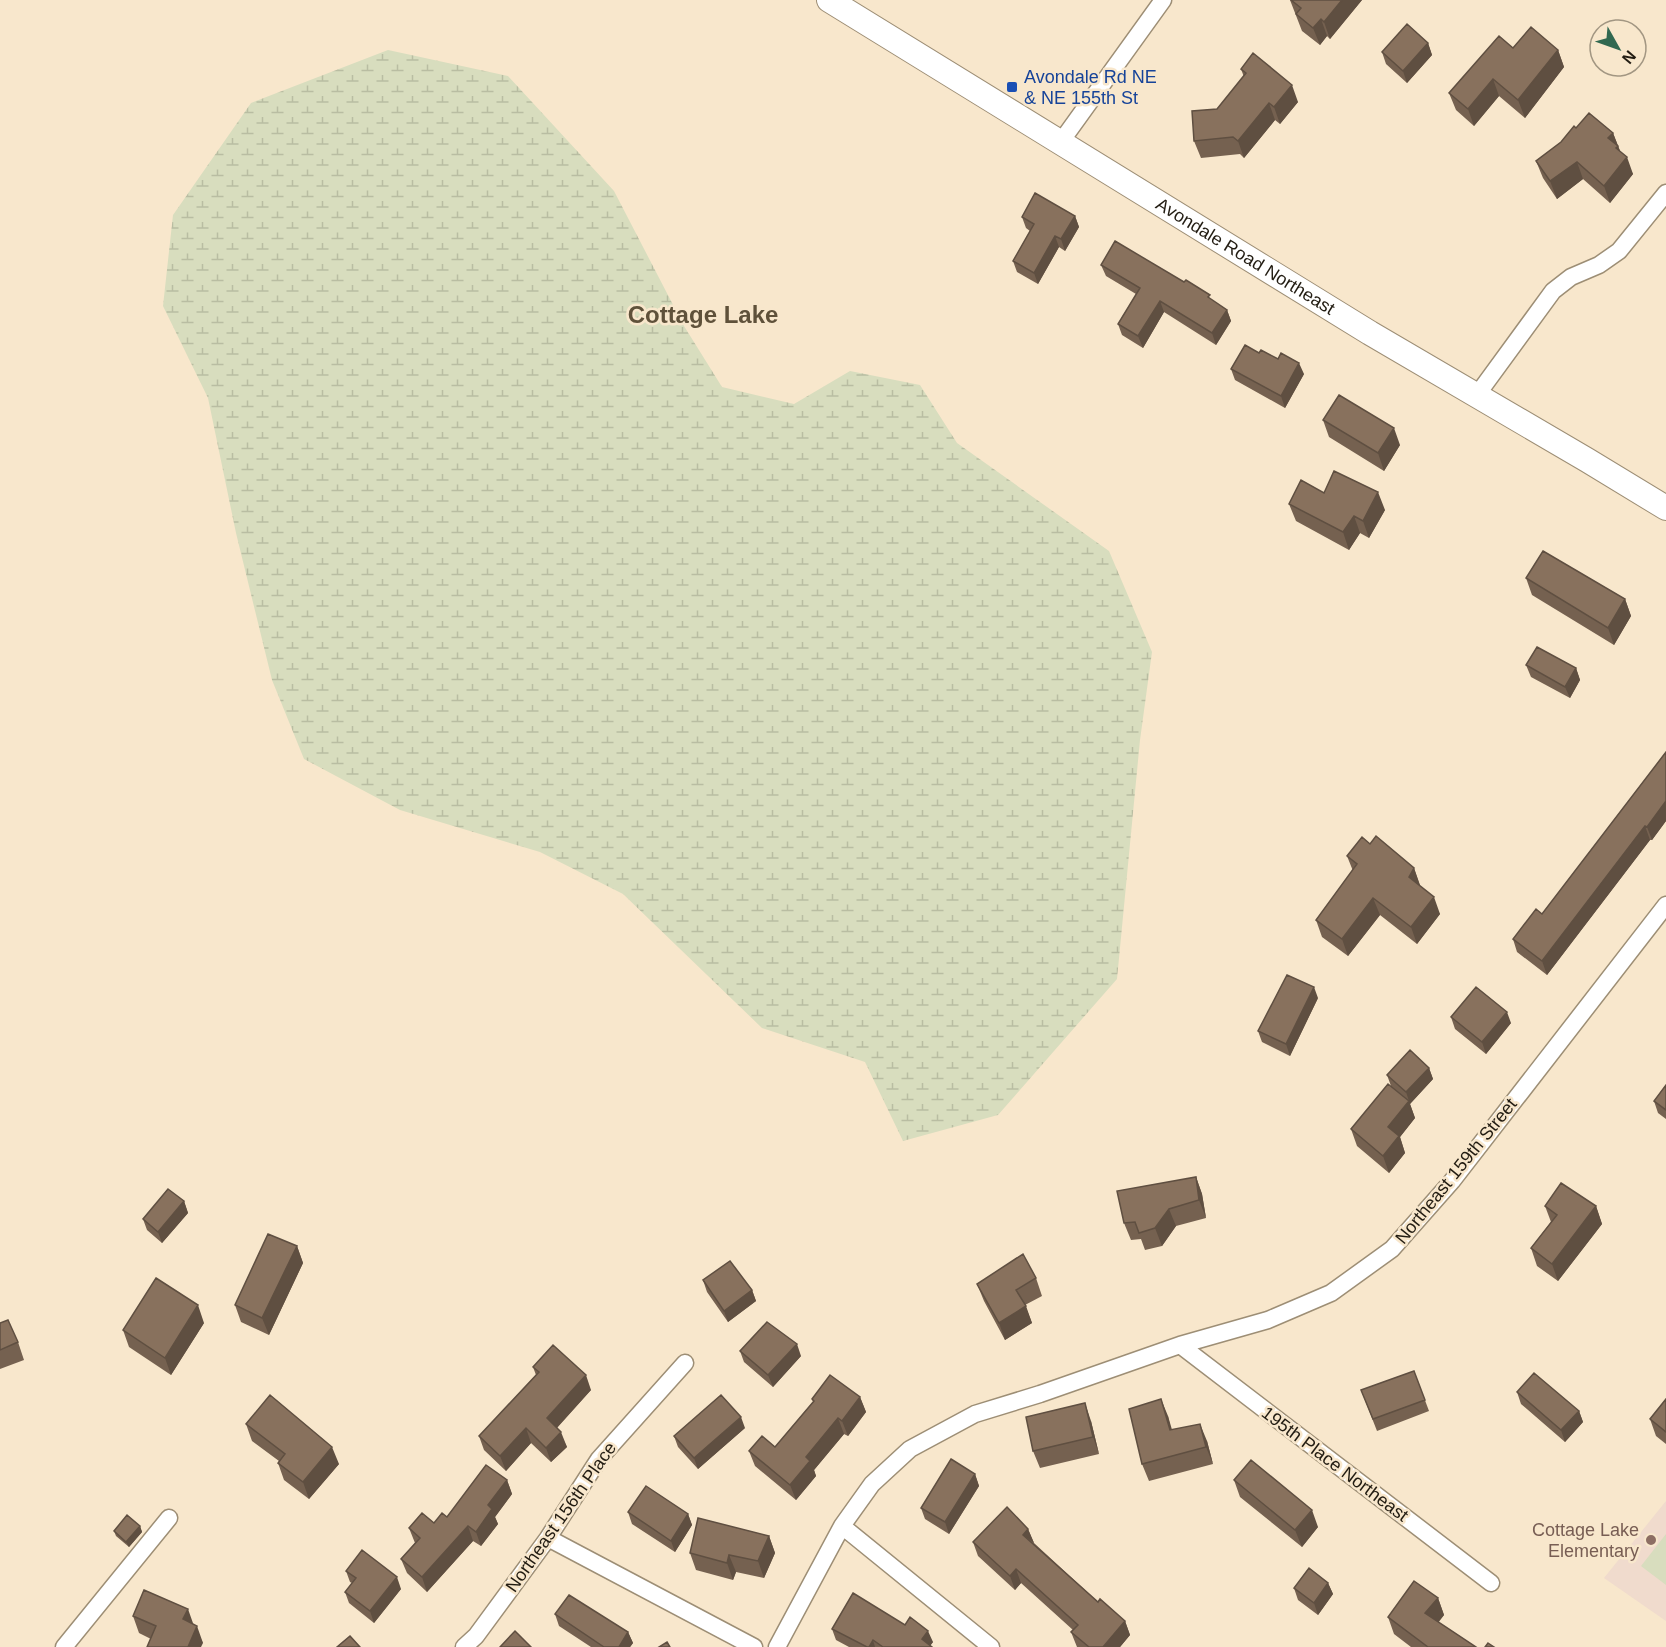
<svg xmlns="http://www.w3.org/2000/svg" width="1666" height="1647" viewBox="0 0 1666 1647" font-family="Helvetica,sans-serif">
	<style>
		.education { fill: #f0dbcd }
		.green { fill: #d8ddbe }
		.wetland { fill: url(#wetland-marsh) }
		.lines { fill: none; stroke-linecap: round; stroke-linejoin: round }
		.street-casing { stroke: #9d8e75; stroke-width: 19 }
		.secondary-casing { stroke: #9d8e75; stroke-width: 26 }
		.street { stroke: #fff; stroke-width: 16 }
		.secondary { stroke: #fff; stroke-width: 24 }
		.wall { fill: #756150 }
		.shaded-wall { fill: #5f4f41 }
		.building { fill: #88715d; stroke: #5f4f41; stroke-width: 1.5 }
		.transit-dot { fill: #1a4fb4; stroke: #f8e7cc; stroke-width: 2 }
		.education-dot { fill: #8d6e63; stroke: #f8e7cc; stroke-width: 2 }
		.labels { text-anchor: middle; stroke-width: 5; stroke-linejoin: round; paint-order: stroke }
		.transit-label { font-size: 18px; fill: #164399; stroke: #f8e7cc; text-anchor: start }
		.street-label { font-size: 18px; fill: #221c12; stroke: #f8e7cc }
		.education-label { font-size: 18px; fill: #785e54; stroke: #f8e7cc; text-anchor: end }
		.district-label { font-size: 24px; font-weight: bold; fill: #5f513a; stroke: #f8e7cc }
	</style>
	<defs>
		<pattern id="wetland-marsh" width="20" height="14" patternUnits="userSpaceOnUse" patternTransform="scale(1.5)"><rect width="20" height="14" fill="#d8ddbe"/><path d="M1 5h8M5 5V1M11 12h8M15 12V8" fill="none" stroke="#b9bda2"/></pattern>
	</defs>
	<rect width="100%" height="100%" fill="#f8e7cc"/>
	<path class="education" d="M1666,1501v120l-62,-43z"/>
	<path class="green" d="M1666,1534v51l-25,-19z"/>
	<path class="wetland" d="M388,50l120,26 106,115 70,135 38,61 72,17 56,-33 70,14 37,58 152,108 43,101 -12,88 -23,239 -119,136 -95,26 -38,-79 -103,-34 -139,-134 -83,-42 -140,-42 -96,-51 -32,-79 -36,-147 -28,-135 -45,-92 10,-91 78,-112z"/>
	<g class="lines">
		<defs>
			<path id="street" d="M1060,143l103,-143
				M1477,395l76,-104 18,-14 28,-12 20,-14 47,-58
				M1180,1345l311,238
				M842,1526l149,121
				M548,1538l206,109
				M64,1647l105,-129
				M464,1647l12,-11 72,-98 51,-79 86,-96
				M777,1647l65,-121 30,-42 38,-35 65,-35 65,-20 140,-49 88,-25 63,-27 61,-44 60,-68 214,-276"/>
			<g id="secondary">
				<path id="s1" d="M829,0l541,333 217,127 79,48"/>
			</g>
		</defs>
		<use href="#street" class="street-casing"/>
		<use href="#secondary" class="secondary-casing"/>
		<use href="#street" class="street"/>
		<use href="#secondary" class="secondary"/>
	</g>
	<path class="wall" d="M1290,0h72l-32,39 -3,-3 -7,9 -18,-14z
		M1428,43l4,12 -25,28 -21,-19 -4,-12z
		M1513,48l45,2 6,17 -39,51 -26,-22 -25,30 -18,-16 -7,-17z
		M1241,69l57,33 -18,22 -5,-4 -31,38 -4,-4 -39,4 -7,-17 23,-32 27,-32z
		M1576,128l37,5 7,18 13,23 -23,29 -27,-24 -26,20 -14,-21 -7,-17 25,-19z
		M1075,216l4,11 -14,24 -6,-4 -21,37 -21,-12 -4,-11 17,-30 -4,-3 -4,-11z
		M1101,265l110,35 16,10 4,11 -15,24 -52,-33 -21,36 -21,-13 -4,-11 18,-30 -30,-18z
		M1259,353l45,21 -19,34 -50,-28 -4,-11z
		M1323,420l77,25 -16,26 -55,-34z
		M1324,493l61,17 -16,28 -9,-5 -11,17 -53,-29 -7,-17z
		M1526,578l99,21 6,17 -17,29 -82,-50z
		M1526,665l50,3 4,12 -10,18 -39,-21z
		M1666,752v69l-14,19h-2l-103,135 -30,-23 -4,-13 29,-25z
		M1347,856l67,12 6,18 20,28 -23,30 -37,-29 -32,41 -26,-19 -6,-17 37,-49z
		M1318,998l-28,58 -28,-14 -4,-11z
		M1451,1017l60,6 -25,31 -31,-25z
		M1429,1068l4,11 -23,25 5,14 -15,19 5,16 -16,20 -32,-27 -6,-17 40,-43 -4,-11z
		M1666,1085v34l-8,-6 -4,-12z
		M1196,1177l6,17 4,24 -30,8 -14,20 -17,4 -4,-11 -10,1 -7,-17z
		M184,1201l4,12 -26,30 -15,-13 -4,-11z
		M1545,1206h51l6,18 -44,57 -21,-15 -6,-18 20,-26z
		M297,1246l6,17 -34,72 -28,-13 -6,-17z
		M1036,1278l6,18 -17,9 7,18 -27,17 -21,-39 -7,-17z
		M703,1280l49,10 4,11 -28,21 -21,-30z
		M0,1323l18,19 6,18 -24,9z
		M204,1323l-33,52 -42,-28 -6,-17z
		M740,1351l61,5 -28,31 -29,-25z
		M533,1367l58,23 -34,38 10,19 -16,15 -20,-19 -25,28 -22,-21 -5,-14 57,-61z
		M1414,1371l15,40 -52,20 -16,-41z
		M1517,1392l62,19 4,11 -18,20 -44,-38z
		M860,1397l6,15 -18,24 -4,-2 -30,36 2,6 -20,24 -41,-34 -6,-15 26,-4 38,-45 -1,-3z
		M1666,1399v45l-10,-8 -6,-17z
		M1168,1416l3,14 36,11 6,23 -64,17 -7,-17z
		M1091,1421l8,33 -59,14 -7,-17z
		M246,1424l93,40 -30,35 -25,-19 -6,-17 1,-2 -27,-20z
		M745,1428l-47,41 -20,-22 -4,-11z
		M975,1474l4,12 -30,48 -24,-15 -4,-11z
		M507,1480l5,14 -17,23 3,7 -17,22 -8,-5 -46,51 -20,-19 -6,-14 14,-16 -6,-15 25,-5 13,-6z
		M1234,1480l84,47 -16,20 -62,-50z
		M628,1512l60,2 4,11 -17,27 -43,-28z
		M140,1526l2,6 -13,15 -13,-11 -2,-5z
		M1028,1529l6,14 64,59 27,19 5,14 -10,12h-43l-6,-15 2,-2 -52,-47 -6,7 -37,-34 -5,-14z
		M769,1536l6,17 -11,25 -28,-6 -3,8 -37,-10 -6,-17z
		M346,1571l55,18 -27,34 -25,-20 -4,-11 7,-9 -2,-1z
		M1328,1583l5,11 -15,21 -20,-15 -4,-12z
		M1438,1598l6,17 -6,7 38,25h-65l-17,-13 -6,-17z
		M555,1614l73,18 5,11 -3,4h-39l-32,-21z
		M133,1616l60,8 10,19 -52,-4 -12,-6z
		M905,1625l28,17 -3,4 2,1h-83l-13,-7 -4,-11z"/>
	<path class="shaded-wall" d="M1342,0h20l-32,39 -6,-17z
		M1321,19l6,17 -7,9 -7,-17z
		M1428,43l4,12 -25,28 -4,-12z
		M1558,50l6,17 -39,51 -7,-18z
		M1493,79l6,17 -25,30 -6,-17z
		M1292,85l6,17 -18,22 -6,-17z
		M1269,103l6,17 -31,38 -6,-17z
		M1613,133l11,28 3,-4 6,17 -23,29 -6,-17 4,-48z
		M1577,162l6,17 -26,20 -7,-18z
		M1075,216l4,11 -14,24 -4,-12z
		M1055,236l4,11 -21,37 -4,-11z
		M1160,301l4,11 -21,36 -5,-12z
		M1227,310l4,11 -15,24 -4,-12z
		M1299,363l5,11 -19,34 -4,-12z
		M1394,428l6,17 -16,26 -6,-18z
		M1378,492l7,18 -16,28 -6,-17z
		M1354,516l6,17 -11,17 -6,-18z
		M1625,599l6,17 -17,29 -6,-17z
		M1576,668l4,12 -10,18 -5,-11z
		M1666,801v20l-14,19 -5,-13z
		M1645,826l5,14 -103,135 -5,-14z
		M1414,868l6,17 -4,9 -7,-17z
		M1434,897l6,17 -23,30 -6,-17z
		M1373,898l7,17 -32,41 -6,-17z
		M1314,987l4,11 -28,58 -4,-12z
		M1507,1012l4,11 -25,31 -4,-12z
		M1429,1068l4,11 -23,25 5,14 -15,19 5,16 -16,20 -6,-17 5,-29 21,-26 -3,-9z
		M1196,1177l6,17 4,24 -7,-18z
		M184,1201l4,12 -26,30 -4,-11z
		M1596,1206l6,18 -44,57 -6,-17z
		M1169,1209l7,17 -14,20 -7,-18z
		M297,1246l6,17 -34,72 -7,-17z
		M752,1290l4,11 -28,21 -4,-11z
		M198,1305l6,18 -33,52 -6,-17z
		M1026,1306l6,17 -27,17 -6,-17z
		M797,1344l4,12 -28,31 -5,-12z
		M586,1375l5,15 -39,43 -5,-15z
		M860,1397l6,15 -18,24 -6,-15z
		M1161,1399l7,17 9,31 -7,-17z
		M1085,1403l6,18 8,33 -6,-17z
		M1579,1411l4,11 -18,20 -4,-12z
		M741,1417l4,11 -47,41 -4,-11z
		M838,1418l6,16 -30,36 2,6 -20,24 -6,-15 16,-28z
		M1200,1424l7,17 6,23 -7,-17z
		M526,1428l5,15 -25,28 -6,-15z
		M561,1432l6,15 -16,15 -5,-14z
		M332,1447l7,17 -30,35 -6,-17z
		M975,1474l4,12 -30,48 -4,-12z
		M507,1480l5,14 -17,23 3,7 -17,22 -5,-14 12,-27z
		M1312,1510l6,17 -16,20 -7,-17z
		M688,1514l4,11 -17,27 -4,-11z
		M140,1526l2,6 -13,15 -3,-5z
		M468,1526l5,15 -46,51 -5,-15z
		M1028,1529l6,14 -11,-8z
		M769,1536l6,17 -11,25 -6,-17z
		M729,1555l7,17 -3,8 -6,-17z
		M1016,1569l5,14 -6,7 -5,-14z
		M397,1577l4,12 -27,34 -4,-12z
		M1328,1583l5,11 -15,21 -4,-12z
		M1438,1598l6,17 -12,16 -7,-18z
		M188,1609l6,17 -11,-7z
		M1125,1621l5,14 -10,12h-17z
		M197,1626l6,17 -2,4h-13z
		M928,1631l5,11 -4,5 -7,-8z
		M628,1632l5,11 -3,4h-11z
		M873,1640l2,7h-6z"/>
	<path class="building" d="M1291,0h51l-18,22 -3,-3 -8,9 -17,-14 5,-6z
		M1407,24l21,19 -25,28 -21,-19z
		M1531,27l27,23 -40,50 -25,-21 -25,30 -19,-16 50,-57 14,12z
		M1253,53l39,32 -18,22 -5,-4 -31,38 -5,-4 -39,4 -2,-30 25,-2 29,-36 -5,-4z
		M1589,113l24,20 -5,5 10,8 -2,2 11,9 -23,29 -27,-24 -27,19 -14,-20 25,-19 13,-16 2,2z
		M1035,193l40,23 -14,23 -6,-3 -21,37 -21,-12 21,-37 -12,-7z
		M1115,241l69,41 2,-2 24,15 -2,2 19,13 -15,23 -52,-32 -22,35 -20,-12 22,-36 -39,-23z
		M1245,345l14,8 2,-3 17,9 3,-6 18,10 -18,33 -50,-27z
		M1339,395l55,33 -16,25 -55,-33z
		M1334,471l44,21 -15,29 -9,-5 -11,16 -54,-28 12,-24 23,13z
		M1543,551l82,48 -17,29 -82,-50z
		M1537,647l39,21 -11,19 -39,-22z
		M1666,752v49l-19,26 -2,-1 -103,135 -29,-22 23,-30 6,5z
		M1376,836l38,32 -5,9 25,20 -23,30 -38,-29 -31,41 -26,-19 41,-56 -10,-8 15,-19 8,7z
		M1287,975l27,12 -28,57 -28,-13z
		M1476,987l31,25 -25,30 -31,-25z
		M1410,1050l19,18 -23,24 -19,-17z
		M1388,1084l21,17 -21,26 11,9 -16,20 -32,-27z
		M1666,1085v25l-12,-9z
		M1196,1177l3,23 -30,9 -14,19 -16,5 -4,-11 -11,1 -7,-32z
		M1561,1183l35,23 -44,58 -21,-16 26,-33 -12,-9z
		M168,1189l16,12 -26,31 -15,-13z
		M268,1234l29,12 -35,72 -27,-13z
		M1023,1254l13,24 -20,12 10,16 -27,17 -22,-39z
		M730,1261l22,29 -28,21 -21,-31z
		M156,1278l42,27 -33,53 -42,-28z
		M8,1320l10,22 -18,8v-27z
		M767,1322l30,22 -29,31 -28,-24z
		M553,1345l33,30 -39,43 14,14 -15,16 -20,-20 -26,28 -21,-20 60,-64 -6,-5z
		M1414,1371l11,29 -52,19 -12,-29z
		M1534,1373l45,38 -18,19 -44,-38z
		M830,1375l30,22 -18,24 -4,-3 -32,39 4,4 -20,24 -41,-34 13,-15 13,11 39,-46 -2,-2z
		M270,1395l62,52 -29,35 -25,-19 7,-9 -39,-30z
		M721,1395l20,22 -47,41 -20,-22z
		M1161,1399l9,31 30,-6 6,23 -64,17 -13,-55z
		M1666,1399v33l-16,-13z
		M1085,1403l8,34 -60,14 -7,-34z
		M951,1459l24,15 -30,48 -24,-14z
		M1251,1460l61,50 -17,20 -61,-50z
		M486,1465l21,15 -19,25 4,4 -16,23 -8,-6 -46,51 -21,-18 19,-21 -11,-10 13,-15 12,10 8,-10 5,4z
		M646,1486l42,28 -17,27 -43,-29z
		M1007,1507l21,22 -5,6 75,67 2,-3 25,22 -22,26h-14l-18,-15 7,-7 -62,-56 -6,7 -37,-34z
		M127,1515l13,11 -14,16 -12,-11z
		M698,1518l71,18 -11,25 -29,-6 -2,8 -37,-10z
		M362,1550l35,27 -27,34 -25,-19 11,-14 -10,-7z
		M1309,1568l19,15 -14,20 -20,-15z
		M1414,1581l24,17 -13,15 51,34h-48l-40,-30z
		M144,1590l44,19 -5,10 14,7 -9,21h-41l9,-21 -23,-10z
		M853,1593l52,32 5,-8 18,14 -6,8 10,8h-49l-10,-7 -4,7h-2l-35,-18z
		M569,1595l59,37 -9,15h-15l-49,-33z
		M515,1631l16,16h-31z
		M350,1636l10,11h-23z
		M667,1642l3,5h-11z
		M1488,1643l6,4h-9z"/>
	<rect class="transit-dot" x="1006" y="81" width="12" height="12" rx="3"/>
	<circle class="education-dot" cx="1651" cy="1540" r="6"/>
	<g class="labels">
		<g class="transit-label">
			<text x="1024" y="83">Avondale Rd NE<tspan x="1024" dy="21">&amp; NE 155th St</tspan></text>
		</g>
		<g class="street-label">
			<text dy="6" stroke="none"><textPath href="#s1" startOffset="489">Avondale Road Northeast</textPath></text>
			<text transform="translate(1456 1171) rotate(-51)" y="6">Northeast 159th Street</text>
			<text transform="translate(1335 1464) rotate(37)" y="6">195th Place Northeast</text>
			<text transform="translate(561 1517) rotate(-55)" y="6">Northeast 156th Place</text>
		</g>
		<g class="education-label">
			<text x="1639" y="1536">Cottage Lake<tspan x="1639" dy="21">Elementary</tspan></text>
		</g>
		<g class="district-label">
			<text x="703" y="323">Cottage Lake</text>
		</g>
	</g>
	<g transform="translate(1618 48) rotate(130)"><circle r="28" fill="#f8e7cc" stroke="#a29682" stroke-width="1.5"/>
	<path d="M0-4.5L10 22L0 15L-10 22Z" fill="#316850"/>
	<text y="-9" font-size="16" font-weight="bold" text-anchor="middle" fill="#221c12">N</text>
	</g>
</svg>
